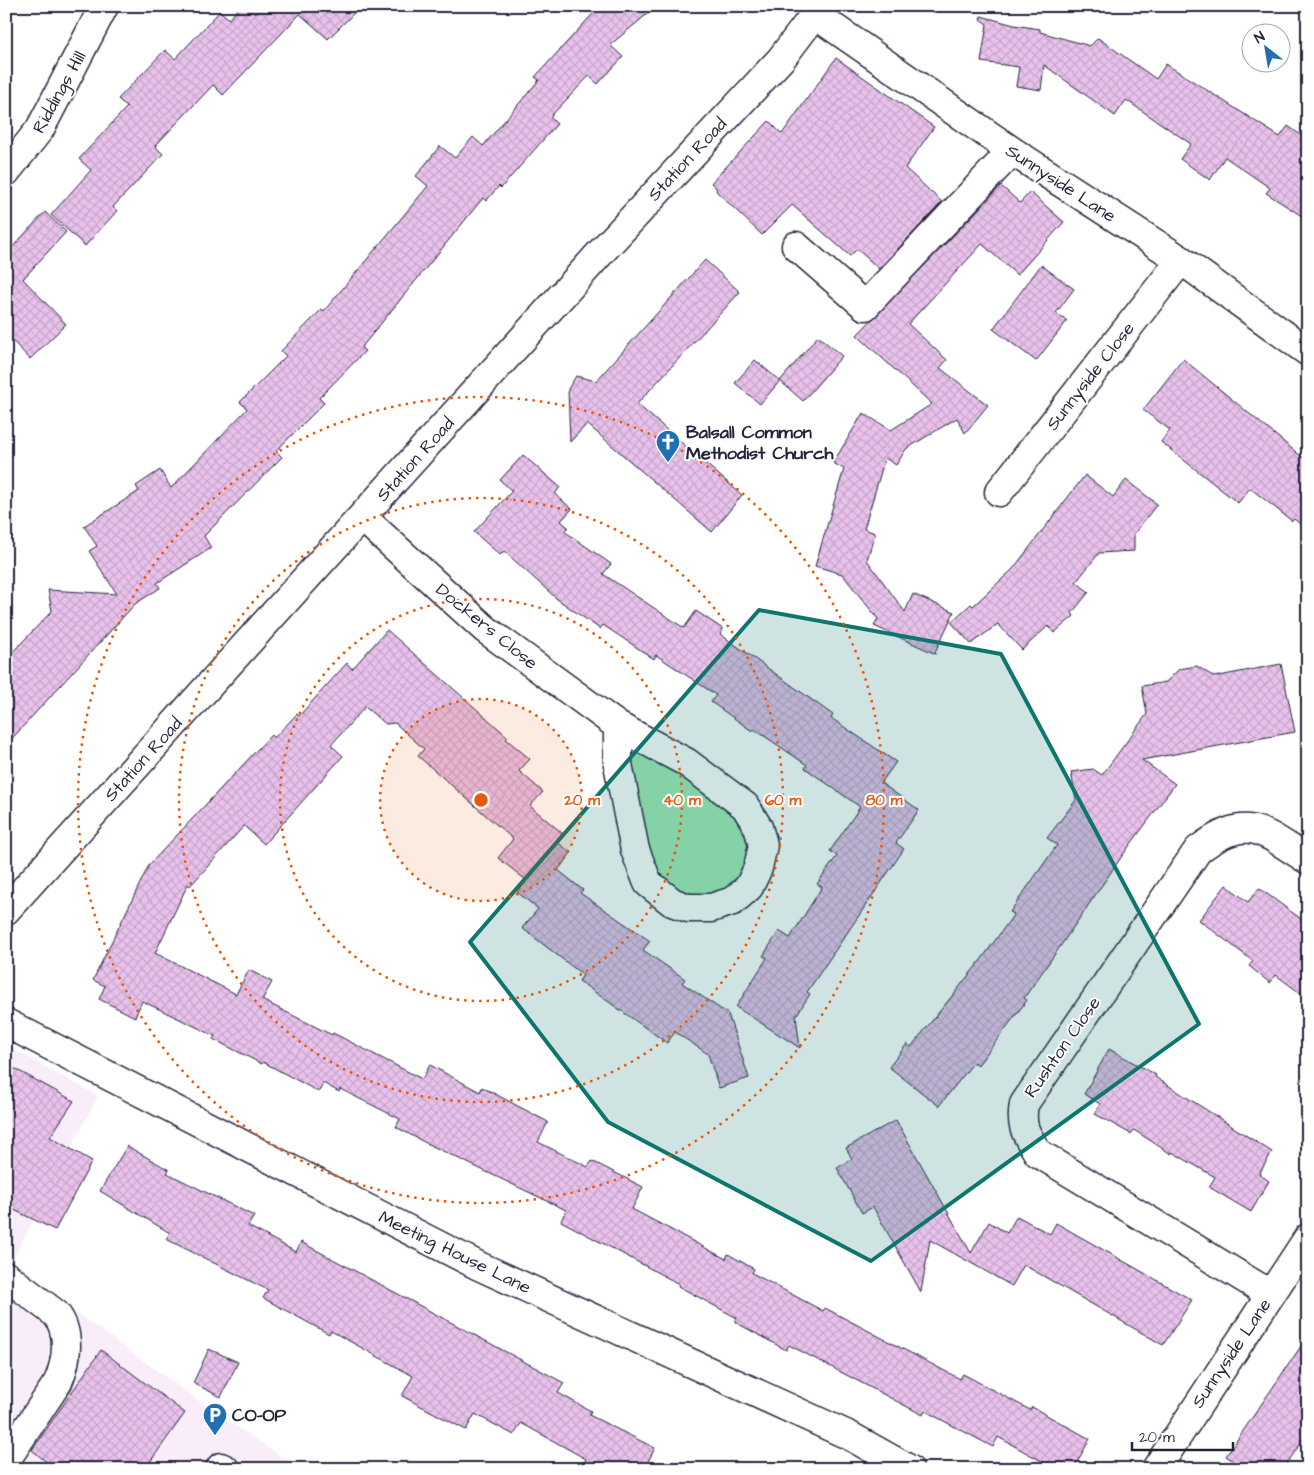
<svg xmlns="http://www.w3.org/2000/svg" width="1314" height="1475" viewBox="0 0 1314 1475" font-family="'Architects Daughter',sans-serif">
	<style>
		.built { fill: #f8edf9 }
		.grass { fill: #a3e9b5; stroke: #628678 }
		.building { fill: url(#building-cross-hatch); stroke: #22223b }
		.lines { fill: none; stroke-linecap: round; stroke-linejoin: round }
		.minor-casing { stroke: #22223b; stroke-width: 31 }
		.minor { stroke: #fff; stroke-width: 28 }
		.marked { fill: #0f766e; fill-opacity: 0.2; stroke: #0f766e; stroke-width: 4; stroke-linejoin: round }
		.ring { fill: none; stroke: #e8590c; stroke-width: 2.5; stroke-dasharray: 2.5 5 }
		.labels { text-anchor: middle; stroke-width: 4; stroke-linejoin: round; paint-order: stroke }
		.street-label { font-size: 18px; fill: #22223b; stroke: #fff }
		.poi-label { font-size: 18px; font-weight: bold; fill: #22223b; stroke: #fff; text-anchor: start }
		.centre { fill: #e8590c; stroke: #fff; stroke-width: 2.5 }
		.ring-label { font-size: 15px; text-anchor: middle; font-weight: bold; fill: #e8590c; stroke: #fff; stroke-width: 4; stroke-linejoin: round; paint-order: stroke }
	</style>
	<defs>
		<pattern id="building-cross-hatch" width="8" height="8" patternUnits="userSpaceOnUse" patternTransform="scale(1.25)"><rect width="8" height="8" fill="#e8c2eb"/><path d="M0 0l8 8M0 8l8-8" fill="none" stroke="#c7a6ca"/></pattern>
	</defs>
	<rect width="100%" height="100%" fill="#fff"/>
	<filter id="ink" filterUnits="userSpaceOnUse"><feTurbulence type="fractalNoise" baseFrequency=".02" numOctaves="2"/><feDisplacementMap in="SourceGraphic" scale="10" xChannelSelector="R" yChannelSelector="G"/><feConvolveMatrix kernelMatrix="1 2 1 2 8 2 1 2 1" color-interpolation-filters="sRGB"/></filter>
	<g filter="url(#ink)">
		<path class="built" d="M6,1045l92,51 -88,169 193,139 97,65h-294z"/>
		<path class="grass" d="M644,753l38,21 52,35 11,16 5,24 -5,20 -8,12 -15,10 -17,3 -18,-1 -14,-5 -20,-18 -25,-105 6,-10z"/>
		<path class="building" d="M241,6h120l-33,33 -28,-25 -77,81 -10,-10 -58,61 8,8 -50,53 4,4 -32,35 -34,-31 40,-45 -12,-11 48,-52 -9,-8 47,-49 10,9 45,-48 9,8z
			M600,6h57l-47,39 13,12 -25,27 -9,-8 -39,41 7,7 -56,64 -2,-2 -13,15 -3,-3 -122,150 4,3 -46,47 5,5 -48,48 6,6 -78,79 7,12 -54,35 3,5 -25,16 -129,141v-86l46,-48 -4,-21 69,4 -28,-43 8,-5 -13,-20 55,-35 -3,-5 24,-16 11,18 76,-79 -7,-7 46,-46 -5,-5 41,-42 2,2 104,-125 -12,-10 24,-30 15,12 18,-21 10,9 56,-66 -4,-3z
			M981,16l33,9 26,4v3l50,14 8,-8 58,41 10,-15 114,73 8,-11 20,14v80l-42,-27 4,-5 -45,-31 -15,23 -30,-21 11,-15 -65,-44 -11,16 -71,-51 -3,25 -25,-4 3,-19 -38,-5 6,-38 -7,-5z
			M836,58l98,69 -29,41 37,34 -63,67 -22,-20 -7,7 -58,-51 -30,30 -46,-44 1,-2 -6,-6 58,-62 13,13z
			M1001,186l19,17 10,-11 34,30 -47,53 -35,-31 -74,80 39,36 -7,8 48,37 -23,28 -8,-15 -51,31 -10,16 -11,-7 -21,71 11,4 -8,27 38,52 8,-18 41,18 -19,40 1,2 -62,-28 4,-7 -36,-45 -27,-8 29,-97 -11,-6 30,-50 28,17 41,-26 -75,-69z
			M45,212l21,20 -43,47 43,45 -36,35 -24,-25v-80z
			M705,260l35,32 -103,112 105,91 -30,37 -125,-108 -17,18 -2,-53 8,-13 20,5z
			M1041,265l33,24 -18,24 11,8 -31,40 -43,-32z
			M818,336l24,20 -39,45 -23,-20z
			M1183,359l125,103v68l-14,-11 -2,2 -42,-33 -12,15 -77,-61 9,-12 -27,-20z
			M755,360l25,21 -20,23 -25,-21z
			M523,455l37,32 -5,7 17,15 -11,12 7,6 -4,4 47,33 -8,10 81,54 12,-17 27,18 -3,5 113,81 -2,3 65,44 -15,21 38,27 -23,33 8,6 -97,143 3,2 -14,22 4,32 -64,-41 31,-49 -4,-2 16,-25 11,7 32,-51 -5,-3 20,-28 -7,-5 30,-44 -55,-39 2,-3 -53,-36 -2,2 -41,-29 5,-7 -60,-40 -2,4 -51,-34 -3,4 -43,-30 -53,-48 -4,4 -26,-23 38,-41 -12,-11z
			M1085,475l28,22 13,-17 31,24 -23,30v17l-35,2 -23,29 13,10 -17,21 2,3 -20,17 -6,-7 -26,24 -24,-26 -27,20 -20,-22 20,-18 2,2 40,-37z
			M387,630l121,107 -2,2 24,20 -11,12 24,21 -13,14 32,27 -6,8 15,12 -13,17 25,20 -3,3 70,48 -7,9 42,29 -3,4 46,31 21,64 -30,10 -11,-34 -33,-22 -8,11 -88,-62 4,-6 -61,-47 16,-19 -21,-17 9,-12 -28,-22 15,-19 -95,-83 6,-7 -29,-26 -9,1 -21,-17 -34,38 12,11 -79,88 -20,-18 -54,60 -2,-2 -33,69 81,41 13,-24 23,12 -10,18 70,35 1,-2 89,46 8,-14 50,27 2,-5 66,35 -10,20 50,25 4,-6 51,26 -11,22 94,50 2,-5 26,15 -2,4 71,38 2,-3 135,71 3,-5 67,36 2,-3 58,32 -17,30h-17l-58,-32 -5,10 -68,-36 -2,4 -134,-70 -3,5 -51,-28 2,-4 -59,-32 1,-2 -118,-63 5,-11 -142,-68 -28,-15 4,-8 -60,-30 -1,3 -16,-9 -4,9 -56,-30 -1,2 -49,-25 2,-3 -73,-35 -7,16 -36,-18 6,-13 -12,-6 56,-115 122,-130 3,3 23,-24 2,2 48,-53 5,6z
			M1281,664l14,68 -153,28 33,24 -53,72 -65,95 -33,47 3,2 -49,65 -4,-3 -35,44 -50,-39 18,-23 4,3 70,-87 33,-46 -4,-2 47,-67 -10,-7 29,-38 -5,-28 22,-3 9,6 45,-61 -5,-28 24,-4 13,-13 18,-3 17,11z
			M1226,885l22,17 11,-14 49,36v75l-32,-24 -6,8 -21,-17 4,-5 -54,-41z
			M1109,1049l47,26 -1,2 117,75 -13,22 10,7 -18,31 -42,-25 6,-10 -43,-25 -1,2 -37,-24 -3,4 -36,-20 5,-10 -16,-10z
			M6,1064l68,37 -24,36 42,24 -37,69 -49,-24z
			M896,1120l75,133 18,-31 18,11 10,-17 33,18 6,-11 136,77 -29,45 -139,-80 -12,21 -82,-46 -9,52 -48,-85 -11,6 -25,-45 15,-9 -6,-11z
			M127,1146l42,24 -2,3 87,43 -6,10 48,26 5,-10 263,141 -6,10 33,18 -2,4 66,33 -11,21h-63l5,-10 -65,-36 -7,12 -39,-21 -9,16 -64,-34 11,-20 -82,-45 -2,3 -66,-36 5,-8 -102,-51 4,-6 -70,-42z
			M1308,1336v97l-25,36h-38l-19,-13z
			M209,1349l29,13 -17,35 -28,-14z
			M101,1350l84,63 -40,56h-90l-23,-19z"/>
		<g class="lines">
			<defs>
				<path id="minor" d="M814,14l198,137 169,109 127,92
					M6,172l34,-43 64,-123
					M796,246l69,60 147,-155
					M999,492l182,-232
					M362,517l123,112 133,97 68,36 59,44 13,21 5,18 -5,23 -9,19 -16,14 -22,7h-23l-16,-6 -24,-19 -13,-33 -17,-86v-38
					M6,910l596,-659 179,-192 40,-53
					M6,1023l473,243 371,170 59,33
					M6,1276l50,38c15,19 11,47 2,68l-52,78
					M1270,1294l-232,-141c-12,-19 -18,-26 -14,-49l174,-254c50,-38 64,-19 110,10
					M220,1469l1,-2 4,2
					M1156,1469l152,-231"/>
			</defs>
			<use href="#minor" class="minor-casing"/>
			<use href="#minor" class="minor"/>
		</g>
	</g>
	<path class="marked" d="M759,610l242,44 198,370 -328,237 -263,-139 -138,-180z"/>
	<circle cx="481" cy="800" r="101" fill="#e8590c" fill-opacity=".12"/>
	<g class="ring">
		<circle cx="481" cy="800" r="101"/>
		<circle cx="481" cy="800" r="201"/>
		<circle cx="481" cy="800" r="302"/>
		<circle cx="481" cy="800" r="403"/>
	</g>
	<defs>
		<symbol id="church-pin" viewBox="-11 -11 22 30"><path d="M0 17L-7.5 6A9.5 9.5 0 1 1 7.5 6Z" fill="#1f6fb2" stroke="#fff"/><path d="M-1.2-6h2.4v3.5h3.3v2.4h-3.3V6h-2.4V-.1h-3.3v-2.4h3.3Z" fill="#fff"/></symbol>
		<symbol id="parking-pin" viewBox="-11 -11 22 30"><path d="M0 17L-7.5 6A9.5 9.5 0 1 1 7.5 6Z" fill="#1f6fb2" stroke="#fff"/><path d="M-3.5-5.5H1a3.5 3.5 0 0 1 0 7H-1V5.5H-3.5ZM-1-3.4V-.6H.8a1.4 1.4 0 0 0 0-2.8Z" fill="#fff"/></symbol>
	</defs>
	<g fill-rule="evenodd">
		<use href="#church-pin" x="654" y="428" width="28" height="38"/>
		<use href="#parking-pin" x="201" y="1401" width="28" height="38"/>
	</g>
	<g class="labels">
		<g class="street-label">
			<text transform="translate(59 92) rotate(-61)" y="6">Riddings Hill</text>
			<text transform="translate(687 159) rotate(-47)" y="6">Station Road</text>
			<text transform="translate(1061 183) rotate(33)" y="6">Sunnyside Lane</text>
			<text transform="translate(1090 376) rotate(-52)" y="6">Sunnyside Close</text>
			<text transform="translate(415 459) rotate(-48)" y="6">Station Road</text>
			<text transform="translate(487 626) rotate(39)" y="6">Dockers Close</text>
			<text transform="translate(143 759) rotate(-48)" y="6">Station Road</text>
			<text transform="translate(1062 1047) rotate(-55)" y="6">Rushton Close</text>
			<text transform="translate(455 1252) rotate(26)" y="6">Meeting House Lane</text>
			<text transform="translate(1231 1353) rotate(-56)" y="6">Sunnyside Lane</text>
		</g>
		<g class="poi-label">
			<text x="686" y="438">Balsall Common<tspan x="686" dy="21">Methodist Church</tspan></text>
			<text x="232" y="1421">CO-OP</text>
		</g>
	</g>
	<circle cx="481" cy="800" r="8" class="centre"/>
	<g class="ring-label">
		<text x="582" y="805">20 m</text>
		<text x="682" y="805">40 m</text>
		<text x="783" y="805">60 m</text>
		<text x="884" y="805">80 m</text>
	</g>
	<rect width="1314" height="1475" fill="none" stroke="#fff" stroke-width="25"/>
	<rect x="12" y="12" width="1289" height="1450" fill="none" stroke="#22223b" stroke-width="2" filter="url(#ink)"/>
	<g transform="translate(1266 48) rotate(329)"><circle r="24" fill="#ffffff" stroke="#a7a7b1"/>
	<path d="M0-4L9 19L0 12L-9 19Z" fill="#1f6fb2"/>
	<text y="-8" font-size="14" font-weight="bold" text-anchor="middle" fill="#22223b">N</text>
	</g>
	<path d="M1132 1442v8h101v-8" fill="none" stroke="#22223b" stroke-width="2.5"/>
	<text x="1139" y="1442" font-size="15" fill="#22223b" stroke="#ffffff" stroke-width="4" paint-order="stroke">20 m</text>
</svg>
